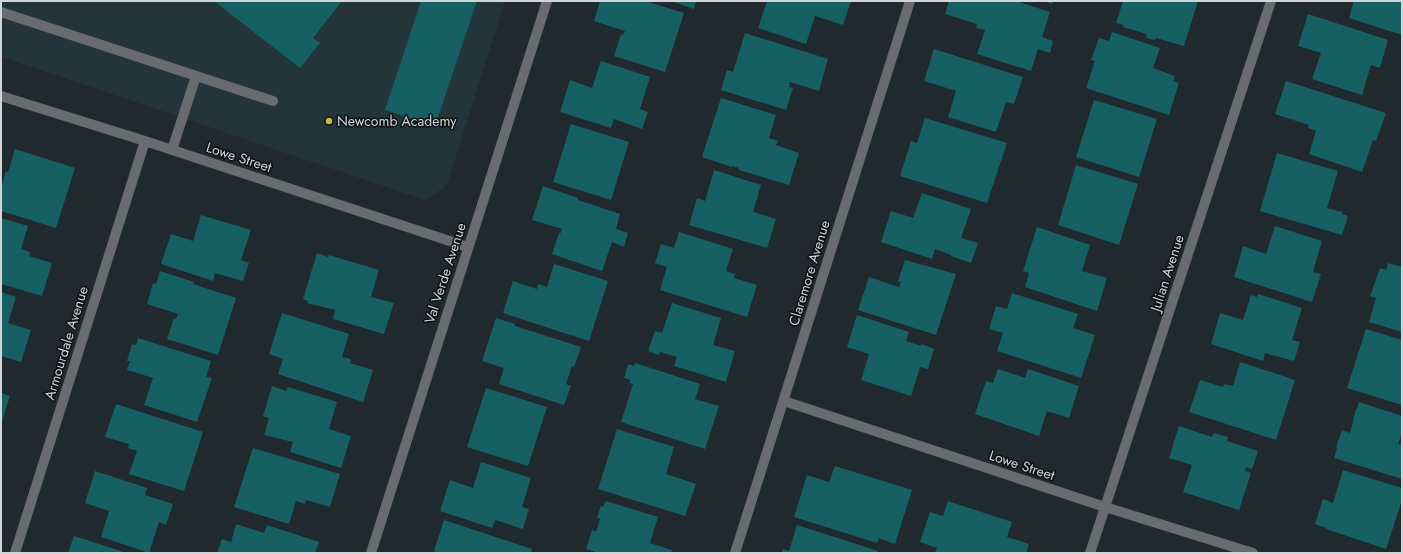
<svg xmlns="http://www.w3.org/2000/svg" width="1403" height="554" viewBox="0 0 1403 554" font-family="Jost,sans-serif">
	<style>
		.built { fill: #23343a }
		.building { fill: #166064 }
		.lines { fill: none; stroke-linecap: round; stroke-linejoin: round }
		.minor { stroke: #696c6f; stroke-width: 10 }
		.poi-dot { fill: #c9bb3a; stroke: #0d1112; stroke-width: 1.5 }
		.labels { text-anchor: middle; stroke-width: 3; stroke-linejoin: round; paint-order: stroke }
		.poi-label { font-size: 14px; fill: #d0d6d8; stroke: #0d1112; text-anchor: start }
		.street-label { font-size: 14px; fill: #d0d6d8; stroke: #0d1112 }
	</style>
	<rect width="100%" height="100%" fill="#20292d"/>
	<path class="built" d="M1,1h504l-58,184 -21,15 -425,-143z"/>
	<path class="building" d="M214,1h128l-29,37 7,5 -20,25z
		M421,1h56l-42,125 -50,-16z
		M600,1h45l39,12 -19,59 -51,-16 7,-22 2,1 2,-4 -31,-10z
		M671,1h25l-2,8z
		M767,1h84l-8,24 -28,-9 -9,28 -48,-16z
		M949,1h67l34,11 -8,25 11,4 -3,12 -12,-4 -7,22 -54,-17 8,-24 -9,-2 1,-4 -32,-10z
		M1044,1h9l-1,3z
		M1123,1h75l-14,45 -28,-8 -1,2 -9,-2 1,-4 -24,-7 1,-2 -8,-2z
		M1354,1h48v34l-53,-17z
		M1308,14l80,26 -8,28 -9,-3 -9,30 -50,-16 9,-26 -23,-7z
		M1112,32l48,16 -7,20 22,8 -2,5 6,2 -10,32 -83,-27 9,-27 -4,-1 8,-22 10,3z
		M745,33l83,26 -9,32 -29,-9 -1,5 4,1 -7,22 -65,-20 6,-20 6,2z
		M934,49l89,28 -9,27 -8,-2 -10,30 -48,-15 8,-26 -32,-10z
		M601,61l49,16 -10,32 8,3 -6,17 -28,-10 -3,9 -51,-16 10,-32 22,8z
		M1286,81l100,32 -10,28 -3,-1 -11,32 -53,-18 7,-23 -8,-3 1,-3 -34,-11z
		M721,98l55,17 -7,23 9,3 -2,4 23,8 -10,32 -50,-15v-2l-7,-2v1l-30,-10z
		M1094,100l63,19 -18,58 -63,-20z
		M925,118l82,25 -20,60 -87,-27 11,-35 6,2z
		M571,124l58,18 -18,58 -58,-18z
		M15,149l60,19 -19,60 -55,-17v-23l5,-17 2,1z
		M1277,153l61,18 -11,37 15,4v2l6,2 -6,19 -82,-24z
		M1076,165l62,19 -19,61 -61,-20z
		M714,170l47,15 -8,27 23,7 -9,29 -78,-23 8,-27 8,3z
		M543,186l35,12v2l42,14 -4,15 12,4 -4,14 -12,-5 -10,29 -50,-17 7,-21 1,1 2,-5 -30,-9z
		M922,193l49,16 -10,29 17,5 -7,20 -20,-7v-1l-16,-6 -3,10 -51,-17 10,-31 22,7z
		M201,215l50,15 -10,30 8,3 -6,18 -28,-8 -2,8 -52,-17 10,-30 22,7z
		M1,218l27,8 -7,23 9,3 -1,4 23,7 -10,33 -41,-12z
		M1275,226l47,15 -9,31 8,2 -9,28 -78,-25 9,-31 23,8z
		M1037,227l53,18 -8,26 25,7 -10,33 -72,-24 4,-14 -6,-2z
		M679,232l54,17 -7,22 9,3 -1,4 23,7 -10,32 -87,-27 7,-23 -12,-4 6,-19 13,4z
		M317,253l11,4 1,-2 50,15 -8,27 23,6 -10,31 -51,-15 2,-9 -28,-7 1,-2 -5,-2z
		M905,260l51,14 -20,61 -78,-25 11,-33 30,10 2,-5 -3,-1z
		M1388,263l14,4v65l-33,-10 7,-24 -6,-2 10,-28 6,2z
		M554,264l54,17 -19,60 -86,-28 10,-32 24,8 1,-5 9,3z
		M160,271l34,11 -1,2 43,14 -18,57 -51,-16 7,-21 2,1 2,-5 -31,-10 6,-21 3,1z
		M1,292l15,5 -8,26 23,7 -10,32 -20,-6z
		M1012,293l66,21 -5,14 22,7 -14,43 -84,-27 6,-18 -14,-4 7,-23 11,3z
		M1258,294l44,14 -10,32 8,2 -6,19 -29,-8 -2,8 -52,-17 9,-31 23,7 8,-25 6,2z
		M672,303l49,15 -8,27 22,6 -9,31 -52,-16 3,-9 -17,-5 -1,3 -11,-4 7,-20 7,2z
		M282,313l67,21 -7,23 9,2 -1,4 23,7 -10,32 -85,-28 5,-15 -14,-5z
		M857,315l52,17 -3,9 15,5v-2l13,5 -6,20 -8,-2 -9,29 -50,-16 8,-26 -22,-7z
		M496,318l19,6v2l66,21 -7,20 -2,-1 -6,18 5,2 -7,19 -65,-21 5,-16 -22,-7z
		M1366,329l36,11v65l-55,-17z
		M138,338l73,23 -5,16 6,1 -15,44 -53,-17 9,-27 -26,-8 3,-9h-3l5,-17 4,1z
		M1240,362l55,18 -19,60 -87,-28 11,-32 23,7 1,-3 9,2z
		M635,363l65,21 -5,15 24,7 -14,43 -84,-27 12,-38 -4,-1 1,-3 -6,-2 4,-14 6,2z
		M998,369l27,9 3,-9 51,17 -10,32 -22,-7 -8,25 -64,-22 11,-33 7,2z
		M272,386l14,5 2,-4 49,15 -8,27 22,7 -10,32 -51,-16 3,-10 -29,-7 5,-17 -6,-2z
		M486,388l61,19 -19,59 -61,-19z
		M1,393l9,3 -9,28z
		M1359,402l43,14v16l-4,12 4,1v34l-68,-21 3,-10 -1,-1 6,-17 8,3 6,-24h1z
		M116,404l87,28 -19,59 -55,-17 8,-23 -9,-3 1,-4 -24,-7z
		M1179,426l33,11 2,-4 14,4 -1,4 31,10 -6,18 -6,-2 -1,4 6,2 -12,37 -56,-18 9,-27 -23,-7z
		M617,429l57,18 -8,27 30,10 -11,32 -87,-27z
		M253,448l87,26 -10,33 -24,-7 -1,4 -9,-3 -7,23 -55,-17z
		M481,462l50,16 -9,29 7,2 -6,20 -28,-9 -3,8 -52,-17 10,-31 23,8z
		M835,466l77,24 -17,54 -16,-6 -2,5 -83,-26 13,-42 22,7z
		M1343,470l59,18v12l-16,49 -60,-20v-1l-11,-4 8,-25 10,4z
		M95,471l52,17 -2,7 28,9 -7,21 -7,-3 -10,31 -48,-16 8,-26 -24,-8z
		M606,501l52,16 -8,26 22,7 -1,3h-72l-13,-4 6,-19 4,2 4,-13 -3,-1 4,-12 2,1z
		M948,501l64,21 -5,15 22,7 -3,9h-91l2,-5 -17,-6 10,-30 13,4z
		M444,520l88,29 -1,4h-92l-5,-2z
		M236,524l28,9 3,-8 52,17 -4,11h-98l5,-14 9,3z
		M797,525l81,26 -1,2h-96l2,-4 6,2z
		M74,536l53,17h-59z"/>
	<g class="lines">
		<path class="minor" d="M1,12l272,89
			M1,96l144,45 323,106
			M172,150l24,-74
			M784,401l321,106 148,46
			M15,553l130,-412
			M371,553l176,-552
			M735,553l175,-552
			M1090,553l181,-552"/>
	</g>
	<circle class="poi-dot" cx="329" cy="121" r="4"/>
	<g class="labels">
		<g class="poi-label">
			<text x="337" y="126">Newcomb Academy</text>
		</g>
		<g class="street-label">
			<text transform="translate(239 157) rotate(18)" y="5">Lowe Street</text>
			<text transform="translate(445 273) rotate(-72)" y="5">Val Verde Avenue</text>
			<text transform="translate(809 273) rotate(-73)" y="5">Claremore Avenue</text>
			<text transform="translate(1167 273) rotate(-72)" y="5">Julian Avenue</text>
			<text transform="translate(66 343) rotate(-73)" y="5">Armourdale Avenue</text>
			<text transform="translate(1022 465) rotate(18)" y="5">Lowe Street</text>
		</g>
	</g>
	<rect width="1403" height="554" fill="none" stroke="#d0d6d8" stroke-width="4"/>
</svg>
